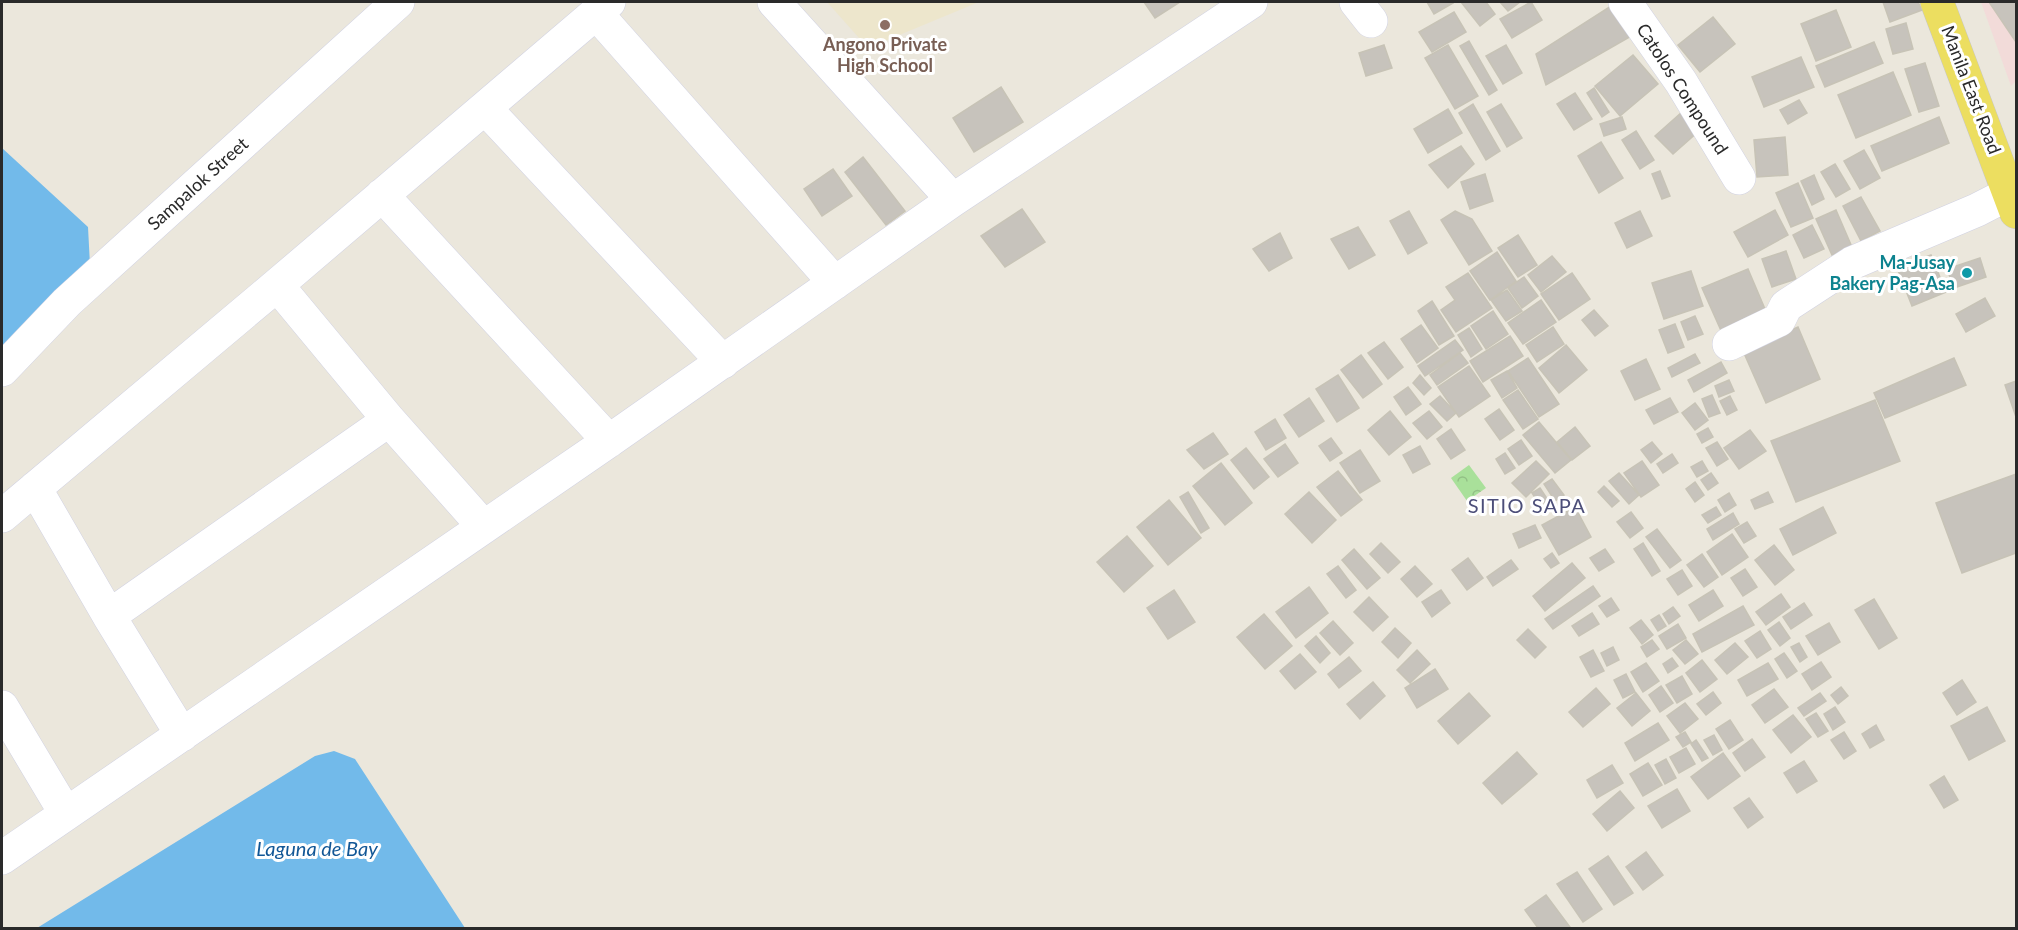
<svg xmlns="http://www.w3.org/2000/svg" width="2018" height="930" viewBox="0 0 2018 930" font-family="Lato,sans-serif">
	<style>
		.education { fill: #ede6cc }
		.medical { fill: #f2dbd9 }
		.forest { fill: url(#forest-crowns) }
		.water { fill: #72baea }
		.building { fill: #c7c3bc; stroke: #c7c3b6; stroke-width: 1.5 }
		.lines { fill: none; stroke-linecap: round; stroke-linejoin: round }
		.minor-casing { stroke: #d1d2e2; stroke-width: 34 }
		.major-casing { stroke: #c8c8c8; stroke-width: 34 }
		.minor { stroke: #fff; stroke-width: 33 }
		.major { stroke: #ecde60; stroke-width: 33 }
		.education-dot { fill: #8d6e63; stroke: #fff; stroke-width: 2 }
		.culture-dot { fill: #0f9aa8; stroke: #fff; stroke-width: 2 }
		.labels { text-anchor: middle; stroke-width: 6; stroke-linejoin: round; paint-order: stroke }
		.education-label { font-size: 18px; font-weight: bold; fill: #785e54; stroke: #fff }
		.street-label { font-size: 18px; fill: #2a2a2a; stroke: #fff }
		.culture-label { font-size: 18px; font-weight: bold; fill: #0d838f; stroke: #fff; text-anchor: end }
		.neighbourhood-label { font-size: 20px; letter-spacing: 1.5px; fill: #4c4e79; stroke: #fff }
		.water-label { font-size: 20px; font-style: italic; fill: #125796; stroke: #fff }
	</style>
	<defs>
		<pattern id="forest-crowns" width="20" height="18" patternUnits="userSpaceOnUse" patternTransform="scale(1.5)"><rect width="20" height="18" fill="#a9e09a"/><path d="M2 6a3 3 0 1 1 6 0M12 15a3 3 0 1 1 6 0" fill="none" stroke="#92c085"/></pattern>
	</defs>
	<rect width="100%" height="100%" fill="#ebe7dc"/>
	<path class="education" d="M827,2h152l-111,46z"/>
	<path class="medical" d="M1981,2h35v79l-5,5z"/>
	<path class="forest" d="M1469,465l17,23 -19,13 -16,-23z"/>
	<path class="water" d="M2,148l86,79 2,38 -88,91z
		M334,751l21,8 110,169h-428l278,-172z"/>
	<path class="building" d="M1144,2h36l-25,16z
		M1427,2h25l1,1 -19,11z
		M1461,2h25l9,12 -15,12z
		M1500,2h20l-12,9z
		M1531,2l11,18 -30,18 -12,-19z
		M1883,2h35l4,8 -32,12z
		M1989,2h27v40z
		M1611,6l22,29 -87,50 -10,-31z
		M1836,10l15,37 -35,14 -15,-37z
		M1454,12l12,20 -34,20 -13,-20z
		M1713,17l22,27 -35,28 -22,-27z
		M1906,23l7,26 -20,5 -7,-25z
		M1469,41l28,49 -8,5 -29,-49z
		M1874,42l9,21 -58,24 -9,-21z
		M1384,45l8,23 -26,8 -7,-23z
		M1448,45l30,51 -23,13 -30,-51z
		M1506,45l16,28 -19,11 -17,-28z
		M1633,55l25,29 -38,32 -25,-30z
		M1801,57l13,30 -50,20 -12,-30z
		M1925,63l14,43 -20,6 -14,-43z
		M1893,72l18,43 -55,23 -18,-43z
		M1001,87l22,35 -49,30 -21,-34z
		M1594,88l15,24 -7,5 -15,-24z
		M1575,93l17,26 -18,11 -17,-26z
		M1799,100l8,13 -19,11 -8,-14z
		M1473,104l27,47 -14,9 -27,-47z
		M1501,104l21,34 -15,9 -20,-35z
		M1448,109l14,24 -34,20 -14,-24z
		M1682,112l17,19 -26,23 -18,-18z
		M1622,117l4,12 -22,7 -4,-12z
		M1939,117l10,26 -67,28 -11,-25z
		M1636,131l18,29 -14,9 -18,-29z
		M1785,137l3,38 -31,2 -3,-37z
		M1601,142l22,36 -24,15 -21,-37z
		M1461,146l13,18 -26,24 -19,-23z
		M1864,150l16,28 -20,11 -16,-28z
		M863,157l42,54 -19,14 -41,-53z
		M1835,164l15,25 -14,8 -15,-25z
		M833,169l19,27 -30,20 -18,-27z
		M1660,171l10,25 -8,3 -10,-25z
		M1485,174l8,27 -23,8 -9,-27z
		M1814,175l10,24 -12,6 -11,-24z
		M1798,183l15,35 -22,9 -15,-34z
		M1861,197l19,34 -19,10 -18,-35z
		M1022,209l23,33 -40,25 -24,-31z
		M1775,210l13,25 -40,22 -14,-25z
		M1836,210l16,37 -20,8 -16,-36z
		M1409,211l18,32 -19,11 -18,-33z
		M1455,211l17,8 20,32 -23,14 -28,-45z
		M1640,211l12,25 -25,12 -12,-25z
		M1812,225l12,24 -20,9 -11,-23z
		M1358,227l17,28 -26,14 -18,-30z
		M1280,233l12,25 -23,13 -16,-22z
		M1518,235l19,30 -19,12 -20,-29z
		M1786,251l10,28 -24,8 -10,-28z
		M1497,252l19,29 -26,19 -20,-29z
		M1931,255l15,37 -34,14 -15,-38z
		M1552,256l14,16 -25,20 -13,-17z
		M1980,258l6,19 -32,11 -7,-19z
		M1748,269l20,47 -45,19 -21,-47z
		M1691,271l12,35 -39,13 -12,-36z
		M1468,273l24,35 -36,24 -15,-22 14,-10 -9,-13z
		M1572,273l18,26 -31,21 -18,-26z
		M1524,277l14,19 -16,12 -14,-20z
		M1507,290l15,21 -16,10 -15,-21z
		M1985,298l10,18 -29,16 -10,-18z
		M1541,300l15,22 -33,22 -15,-21z
		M1432,301l22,35 -15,9 -21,-34z
		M1594,310l14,16 -13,10 -13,-16z
		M1493,311l15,23 -22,15 -15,-23z
		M1695,316l8,18 -15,6 -7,-18z
		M1675,324l9,23 -16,6 -9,-23z
		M1421,325l17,23 -21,15 -16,-24z
		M1553,327l11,17 -27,18 -11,-17z
		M1798,327l22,52 -54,24 -23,-52z
		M1469,328l13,21 -11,8 -13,-22z
		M1510,336l13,20 -40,26 -13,-21z
		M1455,340l8,10 -38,26 -7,-10z
		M1384,342l19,25 -15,12 -20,-26z
		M1566,345l21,25 -28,23 -20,-25z
		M1460,353l8,10 -31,22 -7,-10z
		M1695,354l5,9 -28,14 -4,-9z
		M1361,355l21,29 -19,14 -22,-28z
		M1528,358l31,46 -20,13 -31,-46z
		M1954,358l12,27 -81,33 -11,-25z
		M1646,359l14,30 -25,11 -14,-29z
		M1721,362l6,11 -33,19 -6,-12z
		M1469,366l21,30 -31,21 -21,-30z
		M1507,371l10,17 -15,10 -11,-18z
		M1338,375l21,33 -22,14 -21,-33z
		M1420,375l11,13 -7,7 -11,-12z
		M1729,380l5,11 -15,6 -4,-11z
		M2016,381v36l-11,-32z
		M1408,387l13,17 -15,11 -12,-18z
		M1518,390l20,29 -15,10 -20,-29z
		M1712,395l8,18 -11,4 -7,-18z
		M1440,396l16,17 -9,8 -17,-17z
		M1730,396l7,14 -10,5 -7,-14z
		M1309,398l15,23 -25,16 -15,-22z
		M1670,398l8,14 -24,12 -8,-14z
		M1875,400l25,61 -104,41 -25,-61z
		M1695,403l13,17 -13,10 -13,-17z
		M1499,409l15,21 -14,10 -15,-21z
		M1390,411l21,26 -22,18 -21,-25z
		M1429,411l13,16 -15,12 -14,-16z
		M1275,419l11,19 -20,12 -11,-18z
		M1539,422l32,38 -16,13 -32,-38z
		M1575,427l15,19 -18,14 -15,-18z
		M1708,428l5,9 -11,6 -5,-9z
		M1451,429l14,21 -14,9 -14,-20z
		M1750,430l16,21 -27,18 -15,-21z
		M1213,433l15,21 -24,15 -17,-19z
		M1331,438l11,15 -12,8 -11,-15z
		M1521,440l11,16 -13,9 -11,-16z
		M1652,442l10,12 -11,9 -10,-13z
		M1717,442l11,17 -11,7 -11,-18z
		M1285,444l13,19 -20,14 -14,-18z
		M1420,446l10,18 -17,9 -10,-18z
		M1246,448l23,29 -15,12 -23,-29z
		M1360,450l20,31 -20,12 -20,-30z
		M1505,453l10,15 -10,6 -9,-15z
		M1672,454l6,9 -15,10 -6,-9z
		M1536,461l13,13 -23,23 -14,-14z
		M1642,461l17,24 -18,12 -17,-24z
		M1702,461l6,10 -11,6 -6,-10z
		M1221,463l31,40 -27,22 -32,-39z
		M1338,471l24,29 -21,16 -24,-29z
		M1619,473l20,22 -10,9 -20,-23z
		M1711,473l7,10 -10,7 -7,-10z
		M2016,474v79l-54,20 -26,-70z
		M1552,479l12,16 -9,6 -11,-17z
		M1695,482l9,13 -9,7 -9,-13z
		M1604,486l15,15 -7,6 -14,-15z
		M1540,488l8,12 -8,5 -8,-12z
		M1188,492l21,36 -8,5 -21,-36z
		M1309,492l27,28 -24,23 -27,-29z
		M1768,492l5,10 -18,7 -4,-9z
		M1729,493l7,12 -11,7 -7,-12z
		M1169,500l32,38 -33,27 -31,-38z
		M1575,507l16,30 -32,18 -17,-30z
		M1716,507l5,8 -13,8 -6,-8z
		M1823,507l13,26 -43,22 -13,-26z
		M1631,512l12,16 -13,10 -13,-16z
		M1733,513l6,11 -26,16 -6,-11z
		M1747,522l9,14 -12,7 -9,-14z
		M1535,525l6,13 -22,10 -6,-14z
		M1657,529l24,31 -11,8 -24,-31z
		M1732,534l16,23 -26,18 -15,-23z
		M1127,536l26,30 -29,26 -27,-30z
		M1381,543l19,19 -12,11 -18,-19z
		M1643,543l17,28 -8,5 -18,-27z
		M1774,545l20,25 -19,15 -20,-25z
		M1354,549l26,29 -13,11 -25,-29z
		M1605,549l9,13 -15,9 -9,-13z
		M1552,553l7,10 -8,5 -7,-9z
		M1702,554l16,23 -14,10 -17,-22z
		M1468,558l15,20 -16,12 -15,-20z
		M1511,560l7,9 -25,17 -6,-9z
		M1572,563l13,15 -40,33 -12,-15z
		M1338,566l18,24 -10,8 -19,-24z
		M1415,566l17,18 -15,13 -16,-18z
		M1745,569l12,18 -14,9 -12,-18z
		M1682,570l10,16 -14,9 -11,-16z
		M1593,586l7,10 -47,33 -8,-10z
		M1309,587l19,26 -32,25 -20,-26z
		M1174,590l21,32 -27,17 -21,-31z
		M1441,590l9,13 -18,14 -10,-15z
		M1713,590l10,16 -24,15 -10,-16z
		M1781,594l9,13 -24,18 -10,-13z
		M1369,597l19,20 -15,14 -19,-19z
		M1611,598l8,12 -12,7 -8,-11z
		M1874,599l23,39 -18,11 -24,-39z
		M1804,603l8,12 -21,14 -8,-12z
		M1743,606l11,19 -52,27 -9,-18z
		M1673,607l7,9 -11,8 -6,-10z
		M1592,613l7,11 -20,12 -7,-10z
		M1264,614l28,32 -27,23 -28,-32z
		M1659,615l7,11 -8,5 -7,-11z
		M1641,620l12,15 -11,9 -12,-16z
		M1333,621l20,22 -13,12 -20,-22z
		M1779,622l11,16 -10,8 -12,-16z
		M1829,623l11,19 -22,13 -12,-19z
		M1678,624l8,14 -19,11 -8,-13z
		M1395,628l16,15 -13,15 -16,-16z
		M1528,629l18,18 -11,11 -18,-18z
		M1760,631l11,18 -14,9 -12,-17z
		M1316,636l14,17 -10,10 -15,-17z
		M1652,640l7,9 -12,8 -6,-10z
		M1686,640l12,14 -13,10 -12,-14z
		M1735,643l13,14 -21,17 -12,-14z
		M1799,643l8,14 -7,5 -9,-15z
		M1613,647l6,13 -12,6 -6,-13z
		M1417,650l13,14 -20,19 -13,-13z
		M1593,650l11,21 -13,6 -11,-20z
		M1784,653l13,18 -10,7 -12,-19z
		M1300,654l16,18 -21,17 -15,-18z
		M1349,657l12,14 -22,17 -11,-14z
		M1672,658l6,8 -10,7 -5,-9z
		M1702,660l15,19 -17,13 -14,-19z
		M1821,662l10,15 -19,13 -10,-16z
		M1646,663l13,18 -16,11 -12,-20z
		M1768,663l10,16 -31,17 -9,-16z
		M1435,669l13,20 -31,19 -12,-20z
		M1626,674l9,18 -12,6 -9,-18z
		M1682,676l10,18 -15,9 -11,-18z
		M1962,680l14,22 -19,13 -14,-22z
		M1373,682l12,14 -25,23 -13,-15z
		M1661,686l12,17 -13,9 -11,-17z
		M1841,687l7,9 -10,8 -7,-9z
		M1596,688l14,16 -27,23 -14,-15z
		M1774,689l14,18 -23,16 -13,-18z
		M1713,692l8,11 -15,12 -9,-11z
		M1469,693l21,23 -32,28 -20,-23z
		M1636,693l14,18 -18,15 -15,-18z
		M1820,693l6,8 -22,15 -6,-8z
		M1685,703l13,16 -18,14 -13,-17z
		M1835,707l10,15 -12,8 -9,-16z
		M1987,707l18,34 -36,19 -18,-34z
		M1816,713l12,18 -10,6 -12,-18z
		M1793,715l18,22 -20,16 -18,-23z
		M1730,720l13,20 -14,9 -13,-20z
		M1658,723l11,17 -34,21 -10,-18z
		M1876,725l8,15 -14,8 -8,-14z
		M1685,732l6,10 -8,5 -7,-10z
		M1844,732l12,19 -12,8 -13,-19z
		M1714,735l8,15 -9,5 -9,-15z
		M1752,739l13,18 -20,14 -12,-18z
		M1696,740l12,18 -6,3 -11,-17z
		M1686,748l9,16 -16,9 -9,-16z
		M1517,752l20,22 -35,30 -19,-21z
		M1723,753l17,23 -32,23 -17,-22z
		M1666,759l10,19 -11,6 -10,-19z
		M1804,761l13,20 -20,12 -13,-20z
		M1648,763l14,22 -19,11 -13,-22z
		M1612,765l11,18 -26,15 -10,-18z
		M1944,776l14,24 -14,8 -14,-23z
		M1677,789l13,22 -28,17 -14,-22z
		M1620,791l14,17 -27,23 -14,-17z
		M1749,798l14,19 -15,11 -14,-20z
		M1646,852l17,23 -20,15 -17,-23z
		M1608,856l25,37 -19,12 -25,-36z
		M1577,872l25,37 -19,13 -26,-38z
		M1546,895l24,32 -3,1h-29l-13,-18z"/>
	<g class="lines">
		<defs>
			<path id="minor" d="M774,2l179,198
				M1356,2l15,19
				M1625,2l56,80 58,96
				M596,13l239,270
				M485,108l238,254
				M382,195l227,246
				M277,285l112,135 95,107
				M1729,344l50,-24 7,-14 66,-43 125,-53 39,-20
				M2,370l65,-68 331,-300
				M35,488l74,128 73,119
				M2,516l275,-231 332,-283
				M109,616l280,-196
				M2,707l64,107
				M2,858l607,-417 344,-241 298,-198"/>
			<path id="major" d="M1937,2l79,210"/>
		</defs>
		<use href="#minor" class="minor-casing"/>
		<use href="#major" class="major-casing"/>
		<use href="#minor" class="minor"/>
		<use href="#major" class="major"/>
	</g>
	<circle class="education-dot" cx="885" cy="25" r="6"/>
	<circle class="culture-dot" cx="1967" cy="273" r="6"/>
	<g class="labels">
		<g class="education-label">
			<text x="885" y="51">Angono Private<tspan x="885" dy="21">High School</tspan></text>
		</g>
		<g class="street-label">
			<text transform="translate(1682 89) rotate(57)" y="6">Catolos Compound</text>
			<text transform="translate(1971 90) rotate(69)" y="6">Manila East Road</text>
			<text transform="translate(198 184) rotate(-42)" y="6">Sampalok Street</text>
		</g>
		<g class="culture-label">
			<text x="1955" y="269">Ma-Jusay<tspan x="1955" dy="21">Bakery Pag-Asa</tspan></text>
		</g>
		<g class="neighbourhood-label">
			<text x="1527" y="513">SITIO SAPA</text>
		</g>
		<g class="water-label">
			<text x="317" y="856">Laguna de Bay</text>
		</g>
	</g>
	<rect width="2018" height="930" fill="none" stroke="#2a2a2a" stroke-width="6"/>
</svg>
